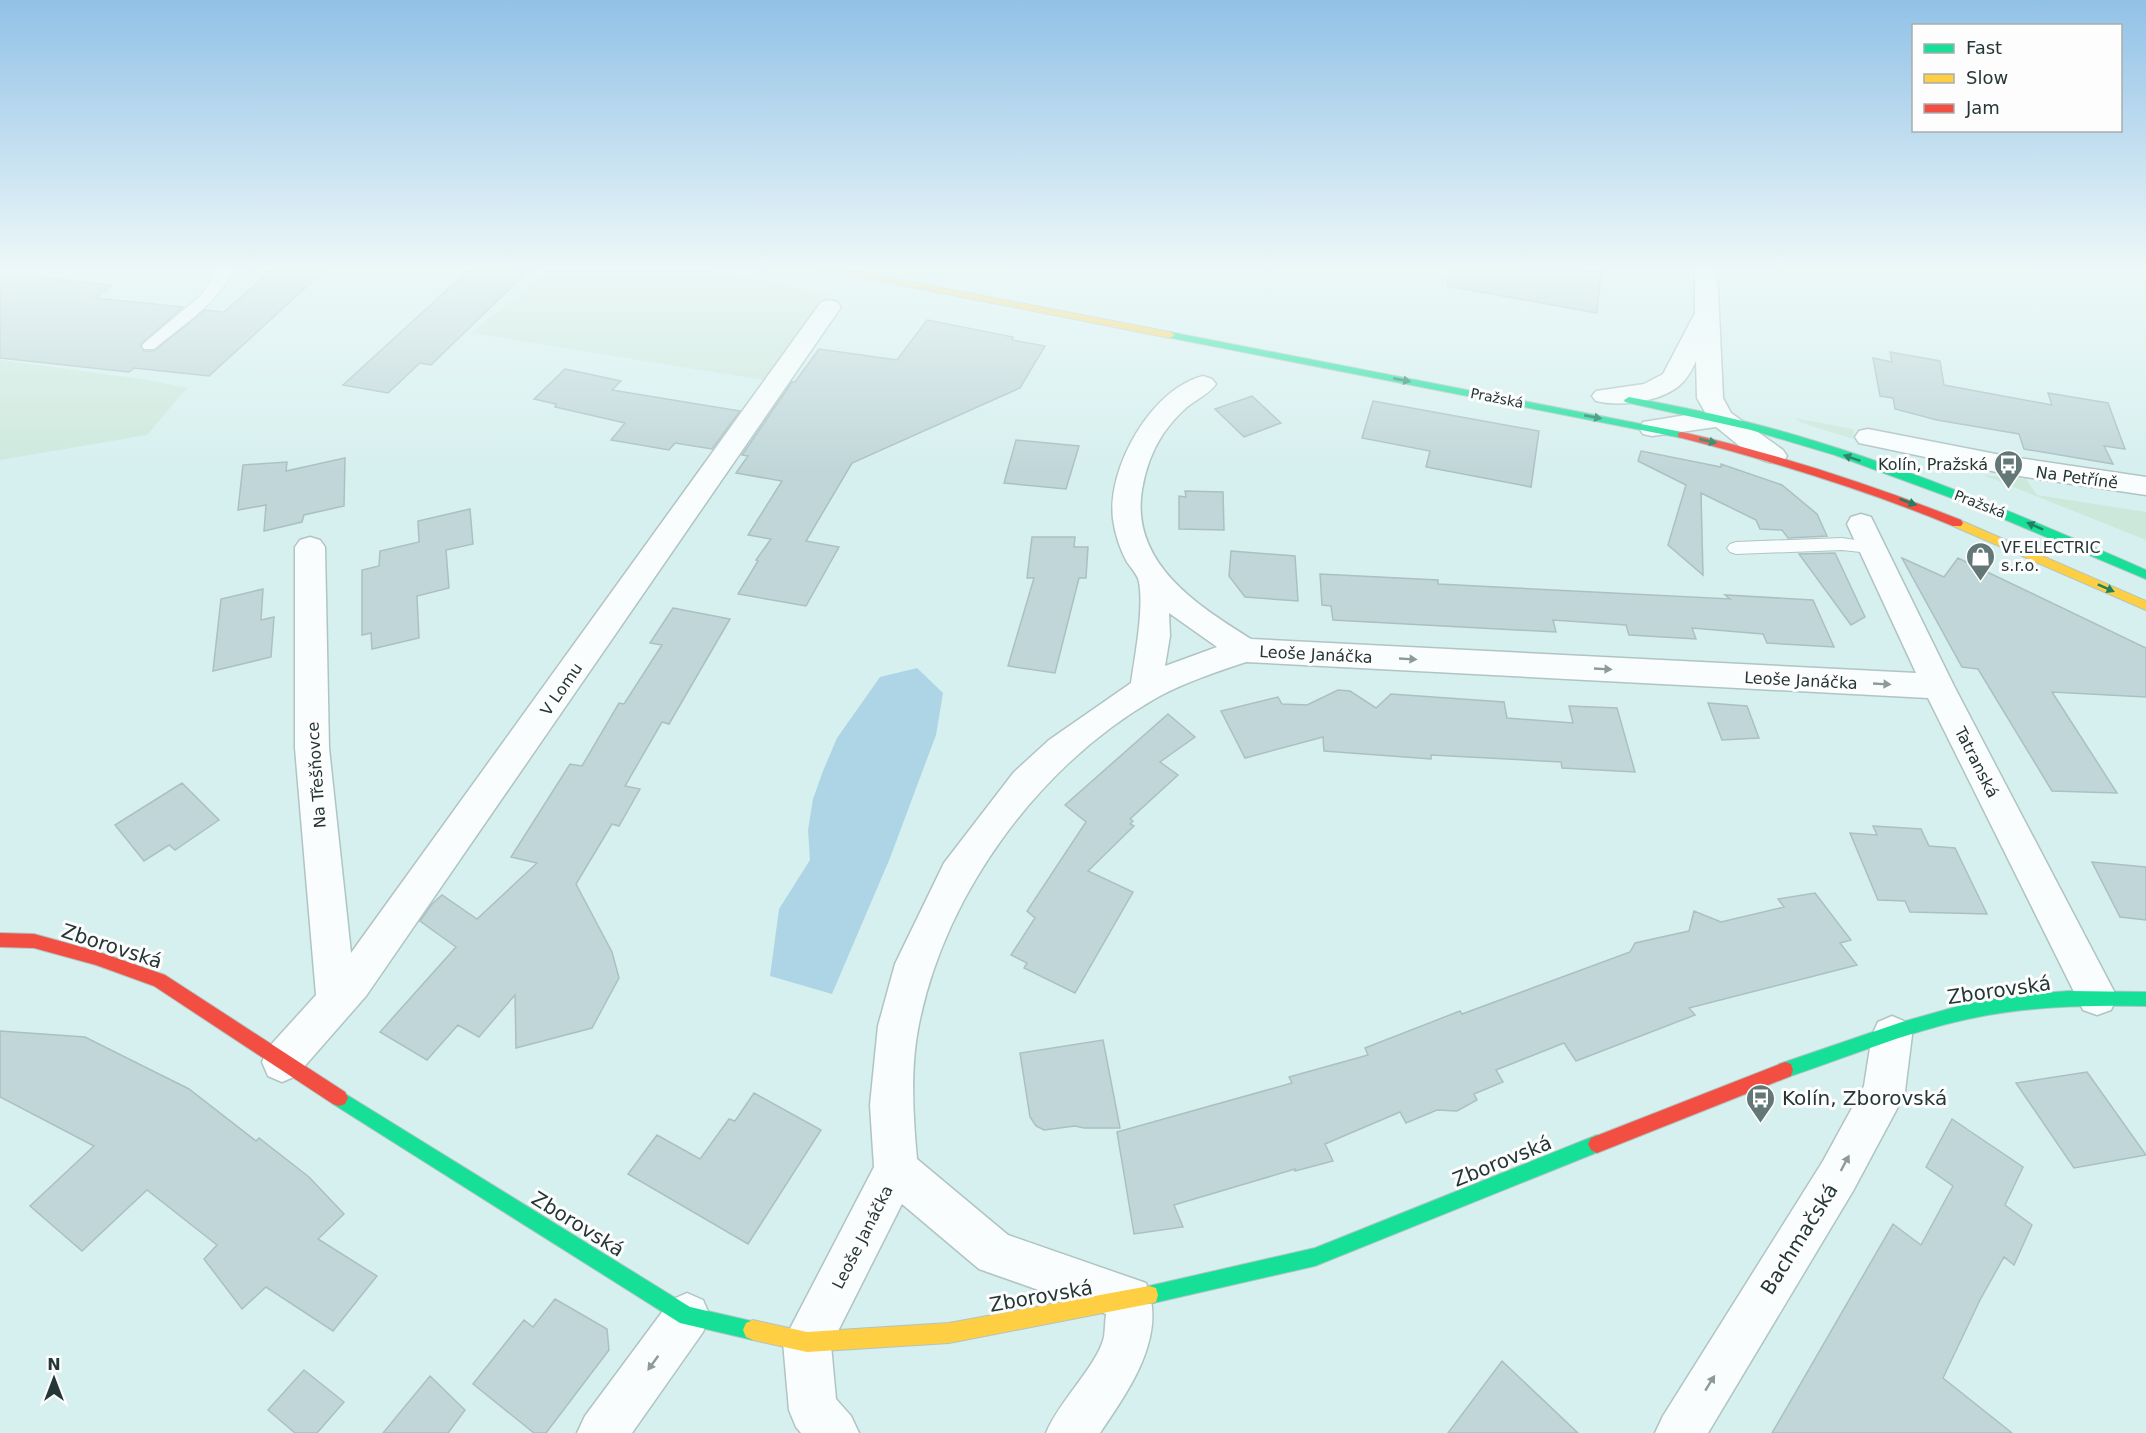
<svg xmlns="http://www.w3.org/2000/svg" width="2146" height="1433" viewBox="0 0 2146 1433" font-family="'DejaVu Sans',sans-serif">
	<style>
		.green { fill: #cce8db }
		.water { fill: #aed5e5 }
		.building { fill: #c0d6d8; stroke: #acc0c1; stroke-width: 1.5 }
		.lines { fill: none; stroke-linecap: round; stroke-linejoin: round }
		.lane-casing { stroke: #b0c4c3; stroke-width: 2 }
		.street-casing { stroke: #b0c4c3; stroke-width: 3 }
		.fast-casing { stroke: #b0c4c3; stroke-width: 2 }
		.slow-casing { stroke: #b0c4c3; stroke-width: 2 }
		.jam-casing { stroke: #b0c4c3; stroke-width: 2 }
		.lane { fill: #f9fdfd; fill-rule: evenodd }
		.street { fill: #f9fdfd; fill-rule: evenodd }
		.fast { fill: #16e098; fill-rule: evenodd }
		.slow { fill: #ffcf43; fill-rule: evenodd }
		.jam { fill: #f24e42; fill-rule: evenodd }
		.oneway { fill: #1e8262 }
		.oneway2 { fill: #8e9a99 }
		.labels { text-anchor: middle; stroke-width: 6; stroke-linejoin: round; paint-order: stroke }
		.far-street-label { font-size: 14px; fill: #243635; stroke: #fdfdfd }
		.poi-label { font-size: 16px; fill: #243635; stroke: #fdfdfd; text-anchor: end }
		.street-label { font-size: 16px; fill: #243635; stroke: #fdfdfd }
		.near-street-label { font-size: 20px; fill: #243635; stroke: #fdfdfd }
		.near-poi-label { font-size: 20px; fill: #243635; stroke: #fdfdfd; text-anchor: start }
	</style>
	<rect width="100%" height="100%" fill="#d6f0ef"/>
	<path class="green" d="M551,269h148l130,25 -66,86 -292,-47z
		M0,360l142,19 45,9 -40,47 -147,25z
		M1794,418l60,11 -1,10 -51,-16z
		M1983,475l43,4 11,16 109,17v28z"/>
	<path class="water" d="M917,668l26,25 -7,42 -46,123 -58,136 -62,-18 9,-67 31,-49 -2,-30 5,-31 10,-28 14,-33 43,-61z"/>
	<path class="building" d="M273,269h53l-117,107 -75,-8 -5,4 -129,-14v-75l11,-8 101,10 -17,13 88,9 -43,38 4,6h10l51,-41 19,2z
		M470,269h60l-99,96 -11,-2 -32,30 -45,-8z
		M1449,269h136l16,3 -4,41 -150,-27z
		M927,320l86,17 -1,3 33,6 -25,42 -168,75 -46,78 33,6 -33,59 -68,-12 20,-33 -2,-1 15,-21 -23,-4 34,-54 -46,-8 12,-17 -6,-1 50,-73h3l24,-33 78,11z
		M1890,352l50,9 4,24 108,20 -4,-12 60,10 17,46 -21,-3 9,18 -89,-15 -5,-15 -82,-14 -42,-11 -2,-11 -13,-2 -7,-38 19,4z
		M565,369l56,12 -9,9 128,21 -28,38 -37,-6 -6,7 -58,-10 14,-17 -70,-16 1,-3 -22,-5z
		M1252,396l29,27 -37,14 -29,-28z
		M1373,401l166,30 -8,56 -105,-20 4,-16 -68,-13z
		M1016,440l63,6 -13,43 -62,-6z
		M1641,451l80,16v-3l61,21 35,29 10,22 -39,2 -6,-8 -22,-1 -4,-9 -55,-27 2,82 -35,-30 18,-60 -48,-24z
		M345,458l-1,48 -40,9 -2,7 -38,9 2,-26 -28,5 5,-45 44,-3 -1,9z
		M1185,491l38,1 1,38 -45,-1v-33l7,1z
		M470,509l3,35 -27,6 3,38 -32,8 2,42 -47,11 -1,-16 -9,2v-65l17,-4 1,-15 39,-9 -1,-21z
		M1032,537h43l-1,10h14l-2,31h-7l-24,95 -47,-7 26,-88h-7z
		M1231,551l64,5 3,45 -53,-4 -16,-21z
		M1835,553l30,64 -14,8 -52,-71z
		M1902,558l42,19 14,-19 188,90v49l-94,-5 65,101 -65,-2 -74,-122 -16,-2z
		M1320,574l118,6v4l292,15 -5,-4 88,5 21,47 -67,-4 -4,-9 -71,-6 4,11 -67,-4 -3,-10 -73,-5 3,12 -223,-12 -2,-14 -9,-1z
		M263,589l-2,31 13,-3 -3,40 -58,14 8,-72z
		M673,608l57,11 -61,105 -7,-2 -37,64 15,3 -21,37 -7,-2 -36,60 36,68 7,26 -27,50 -76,20 -1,-53 -36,42 -21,-12 -31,35 -47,-28 76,-85 -36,-26 12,-17 10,-9 35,24 60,-56 -26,-6 59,-93 12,2 37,-63 5,1 38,-59 -12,-2z
		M1338,690l12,1 26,17 15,-14 113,8 3,16 66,5 -4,-17 48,2 18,64 -73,-4 -1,-6 -130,-7v4l-107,-8 -1,-14 -78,21 -24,-47 57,-14 4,7 25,1z
		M1708,703l39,3 12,32 -37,2z
		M1168,714l27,23 -35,25 18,13 -48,44 3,2 -3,3 4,2 -46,45 45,21 -58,101 -51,-25 3,-5 -16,-8 24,-37 -8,-7 59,-89 -21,-17z
		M182,783l37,37 -44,30 -6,-5 -25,16 -29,-36z
		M1873,826l48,3 8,17 26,2 32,66 -77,-2 -5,-11 -27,-1 -28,-67 27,2z
		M2092,862l54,5v53l-26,-3z
		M1815,893l36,47 -11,3 17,22 -168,43 6,7 -119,46 -12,-18 -68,27 7,12 -29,12 3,6 -20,11 -20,-1 -31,13 -6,-11 -75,32 8,17 -38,10v-2l-121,36 9,22 -49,7 -17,-102 175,-49 -3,-6 79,-22 -3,-7 95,-37 2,3 168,-62 5,-9 54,-12 5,-20 27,11 63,-15 -6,-8z
		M0,1031l85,6 104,52 67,52 3,-3 50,39 35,37 -26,25 59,37 -44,55 -67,-44 -24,22 -38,-50 13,-14 -70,-55 -65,61 -52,-45 64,-60 -94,-49z
		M1103,1040l17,88h-36l-9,-2 -31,4 -8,-4 -6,-9 -10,-64z
		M2087,1072l59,83 -72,13 -58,-85z
		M754,1093l67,37 -73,114 -120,-70 29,-39 43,24 29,-40 6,2z
		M1952,1119l71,48 -18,38 27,20 -18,40 -10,-8 -24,43 -37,78 69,55h-240l121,-209 28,21 32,-59 -27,-19z
		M555,1299l52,30 2,21 -63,83h-12l-61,-49 51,-64 9,7z
		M1502,1361l76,72h-130z
		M304,1370l40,32 -27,31h-22l-27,-23z
		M430,1376l35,34 -17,23h-65z"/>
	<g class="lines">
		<defs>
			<path id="lane" d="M220,269h14c-16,34 -52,57 -80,80h-10l-2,-3 2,-3 56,-47z
				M1842,538l34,5 3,4 -3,4 -6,2 -28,-3 -106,4 -6,-2 -3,-4 3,-4 6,-2z"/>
			<path id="street" d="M1695,269h22l6,129 8,15 52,37 4,6 -4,6c-24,6 -49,-22 -67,-35l-64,9 -9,-2 -4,-6 4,-6 62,-10 -8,-14 -1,-37c-4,9 -9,18 -16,24 -19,17 -61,22 -84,16l-4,-5 4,-5 48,-7 19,-10 32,-61z
				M829,300l8,2 4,5 -475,689 -70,80 -14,6 -14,-6 -6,-14 6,-14 48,-53 -21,-247v-201l5,-7 10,-3 10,3 5,7 4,201 22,205 470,-651z
				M1203,376l9,3 4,5c-7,10 -19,15 -29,23 -9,8 -17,17 -24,27 -11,17 -18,36 -21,56 -12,73 56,116 109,149l665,34 -69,-149 4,-7 10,-3 10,3 83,169 163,311 -6,13 -14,5 -14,-5 -155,-312 -682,-36c-30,10 -60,20 -88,35 -118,67 -212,194 -239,327 -9,44 -6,91 -2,135l91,76 138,48c22,53 -17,107 -46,150h-54c13,-32 51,-67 58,-96 1,-7 1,-16 2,-23l-127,-45 -77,-65 -71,141 5,54 15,17 8,17h-58l-5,-6 -7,-17 -6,-68 91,-175 -4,-62 8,-79 17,-62 49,-101 70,-91 35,-32 82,-57c4,-28 13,-74 8,-101 -1,-7 -8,-14 -12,-20 -7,-13 -12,-28 -14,-43 -6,-51 38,-130 90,-143zM1169,613l48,34 -52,19 5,-30z
				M1868,429l138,27 140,21v18l-140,-21 -147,-31 -4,-6 4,-6z
				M1892,1016l14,6 6,13 -7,56 -6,14 -46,86 -145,242h-53l8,-17 160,-255 41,-75 8,-51 6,-13z
				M687,1293l16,7 7,16 -7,16 -71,101h-55l8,-17 86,-116z"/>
			<path id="fast" d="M1170,332l512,100 5,3 -5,3 -516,-101v-4z
				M1629,397c57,11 113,22 169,39 119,35 234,84 348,134v9l-178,-75 -133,-49 -84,-25 -126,-28 -1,-2z
				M2069,991l77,1v14c-60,-1 -119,0 -178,13 -62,13 -123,39 -183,59l-6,-2 -2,-6 2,-6 6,-2 117,-40 64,-18 51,-9z
				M339,1090l351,217 70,16 3,7 -3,7 -7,3 -73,-17 -347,-219 -3,-6 3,-6z
				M1597,1135l6,3 3,6 -3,6 -288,116 -166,38 -7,-2 -2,-7 2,-7 7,-2 166,-38z"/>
			<path id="slow" d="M822,269h21l327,63 5,3 -5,3z
				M1957,519l189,82v9l-193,-84 -2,-3 2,-3z
				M1149,1286l7,2 2,7 -2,7 -7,2 -200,39 -142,9 -54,-12 -7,-3 -3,-7 3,-7 7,-3 54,12 142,-9z"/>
			<path id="jam" d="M1682,432c96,22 188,52 279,88l2,3 -2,3h-8c-90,-37 -181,-65 -275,-89v-4z
				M0,933l34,1 62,17 69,24 180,117 3,6 -3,6 -6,2 -6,-2 -179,-118 -58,-21 -62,-17 -34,-1z
				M1785,1062l6,2 2,6 -2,6 -194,77 -6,-3 -3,-6 3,-6z"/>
		</defs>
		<use href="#lane" class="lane-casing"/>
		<use href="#street" class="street-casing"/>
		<use href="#fast" class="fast-casing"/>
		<use href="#slow" class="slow-casing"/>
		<use href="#jam" class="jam-casing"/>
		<use href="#lane" class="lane"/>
		<use href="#street" class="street"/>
		<use href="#fast" class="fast"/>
		<use href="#slow" class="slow"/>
		<use href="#jam" class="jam"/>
	</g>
	<defs><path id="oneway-solid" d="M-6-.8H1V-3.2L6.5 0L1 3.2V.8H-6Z" transform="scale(1.5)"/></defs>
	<g class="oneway">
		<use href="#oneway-solid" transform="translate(1402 380) rotate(11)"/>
		<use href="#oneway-solid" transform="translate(1593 417) rotate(11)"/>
		<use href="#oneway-solid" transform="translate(1708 441) rotate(13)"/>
		<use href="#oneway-solid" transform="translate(1852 458) rotate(-161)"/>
		<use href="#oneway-solid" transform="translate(1908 502) rotate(21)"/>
		<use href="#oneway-solid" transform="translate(2035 526) rotate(-156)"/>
		<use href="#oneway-solid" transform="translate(2106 588) rotate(24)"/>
	</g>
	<g class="oneway2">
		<use href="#oneway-solid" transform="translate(1408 659) rotate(3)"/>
		<use href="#oneway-solid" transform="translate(1603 669) rotate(3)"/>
		<use href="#oneway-solid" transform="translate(1882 684) rotate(3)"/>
		<use href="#oneway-solid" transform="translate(1845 1163) rotate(-62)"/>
		<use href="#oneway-solid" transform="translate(653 1363) rotate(126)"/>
		<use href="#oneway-solid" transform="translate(1710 1383) rotate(-58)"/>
	</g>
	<linearGradient id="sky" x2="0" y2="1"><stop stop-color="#91c1e7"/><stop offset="0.57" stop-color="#edf8f8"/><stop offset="1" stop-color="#edf8f8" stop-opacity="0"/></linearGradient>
	<rect width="2146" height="470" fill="url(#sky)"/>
	<defs>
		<symbol id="bus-pin" viewBox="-11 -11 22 30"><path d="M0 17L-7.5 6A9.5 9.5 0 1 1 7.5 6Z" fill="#627776" stroke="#fdfdfd"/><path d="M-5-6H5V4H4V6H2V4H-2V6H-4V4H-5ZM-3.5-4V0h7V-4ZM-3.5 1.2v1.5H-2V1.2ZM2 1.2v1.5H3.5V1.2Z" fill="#fff"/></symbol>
		<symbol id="shop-pin" viewBox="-11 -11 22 30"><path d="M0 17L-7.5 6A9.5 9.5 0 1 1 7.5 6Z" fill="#627776" stroke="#fdfdfd"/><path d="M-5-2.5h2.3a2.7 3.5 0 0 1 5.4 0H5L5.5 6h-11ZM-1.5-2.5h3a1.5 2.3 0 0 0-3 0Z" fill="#fff"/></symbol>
	</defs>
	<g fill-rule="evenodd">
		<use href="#bus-pin" x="1992" y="448" width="33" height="45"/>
		<use href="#shop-pin" x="1964" y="540" width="33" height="45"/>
		<use href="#bus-pin" x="1744" y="1082" width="33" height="45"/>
	</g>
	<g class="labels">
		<g class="far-street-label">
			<text transform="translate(1497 398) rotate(11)" y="5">Pražská</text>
			<text transform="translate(1980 504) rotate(21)" y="5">Pražská</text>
		</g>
		<g class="poi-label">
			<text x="1988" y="470">Kolín, Pražská</text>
			<text x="2001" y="553" text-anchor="start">VF.ELECTRIC<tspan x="2001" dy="18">s.r.o.</tspan></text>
		</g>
		<g class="street-label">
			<text transform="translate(2077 477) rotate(8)" y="6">Na Petříně</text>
			<text transform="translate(1316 654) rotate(3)" y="6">Leoše Janáčka</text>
			<text transform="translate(1801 680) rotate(3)" y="6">Leoše Janáčka</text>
			<text transform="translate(561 689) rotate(-55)" y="6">V Lomu</text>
			<text transform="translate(1977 762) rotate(63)" y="6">Tatranská</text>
			<text transform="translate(316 775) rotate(-94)" y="6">Na Třešňovce</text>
			<text transform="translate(862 1237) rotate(-63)" y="6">Leoše Janáčka</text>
		</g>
		<g class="near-street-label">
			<text transform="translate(112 946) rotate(18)" y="7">Zborovská</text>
			<text transform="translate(1999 990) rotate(-8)" y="7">Zborovská</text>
			<text transform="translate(1502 1161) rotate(-22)" y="7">Zborovská</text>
			<text transform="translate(578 1224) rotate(32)" y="7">Zborovská</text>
			<text transform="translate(1799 1239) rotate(-58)" y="7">Bachmačská</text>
			<text transform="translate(1041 1296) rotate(-10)" y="7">Zborovská</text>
		</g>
		<g class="near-poi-label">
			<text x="1782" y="1105">Kolín, Zborovská</text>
		</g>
	</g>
	<rect x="1912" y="24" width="210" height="108" fill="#fdfdfd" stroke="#a6adad" stroke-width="1.5"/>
	<rect x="1924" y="44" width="30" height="9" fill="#16e098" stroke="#a6adad" stroke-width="1.5"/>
	<text x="1966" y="54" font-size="18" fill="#243635">Fast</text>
	<rect x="1924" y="74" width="30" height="9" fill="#ffcf43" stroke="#a6adad" stroke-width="1.5"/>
	<text x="1966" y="84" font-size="18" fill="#243635">Slow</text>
	<rect x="1924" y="104" width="30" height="9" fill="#f24e42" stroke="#a6adad" stroke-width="1.5"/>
	<text x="1966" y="114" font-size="18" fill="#243635">Jam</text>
	<g transform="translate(54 1379)" stroke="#fdfdfd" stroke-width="4.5" paint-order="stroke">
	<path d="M0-4.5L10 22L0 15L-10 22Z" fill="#243635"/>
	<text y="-9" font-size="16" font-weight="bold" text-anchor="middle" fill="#243635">N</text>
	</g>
</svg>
